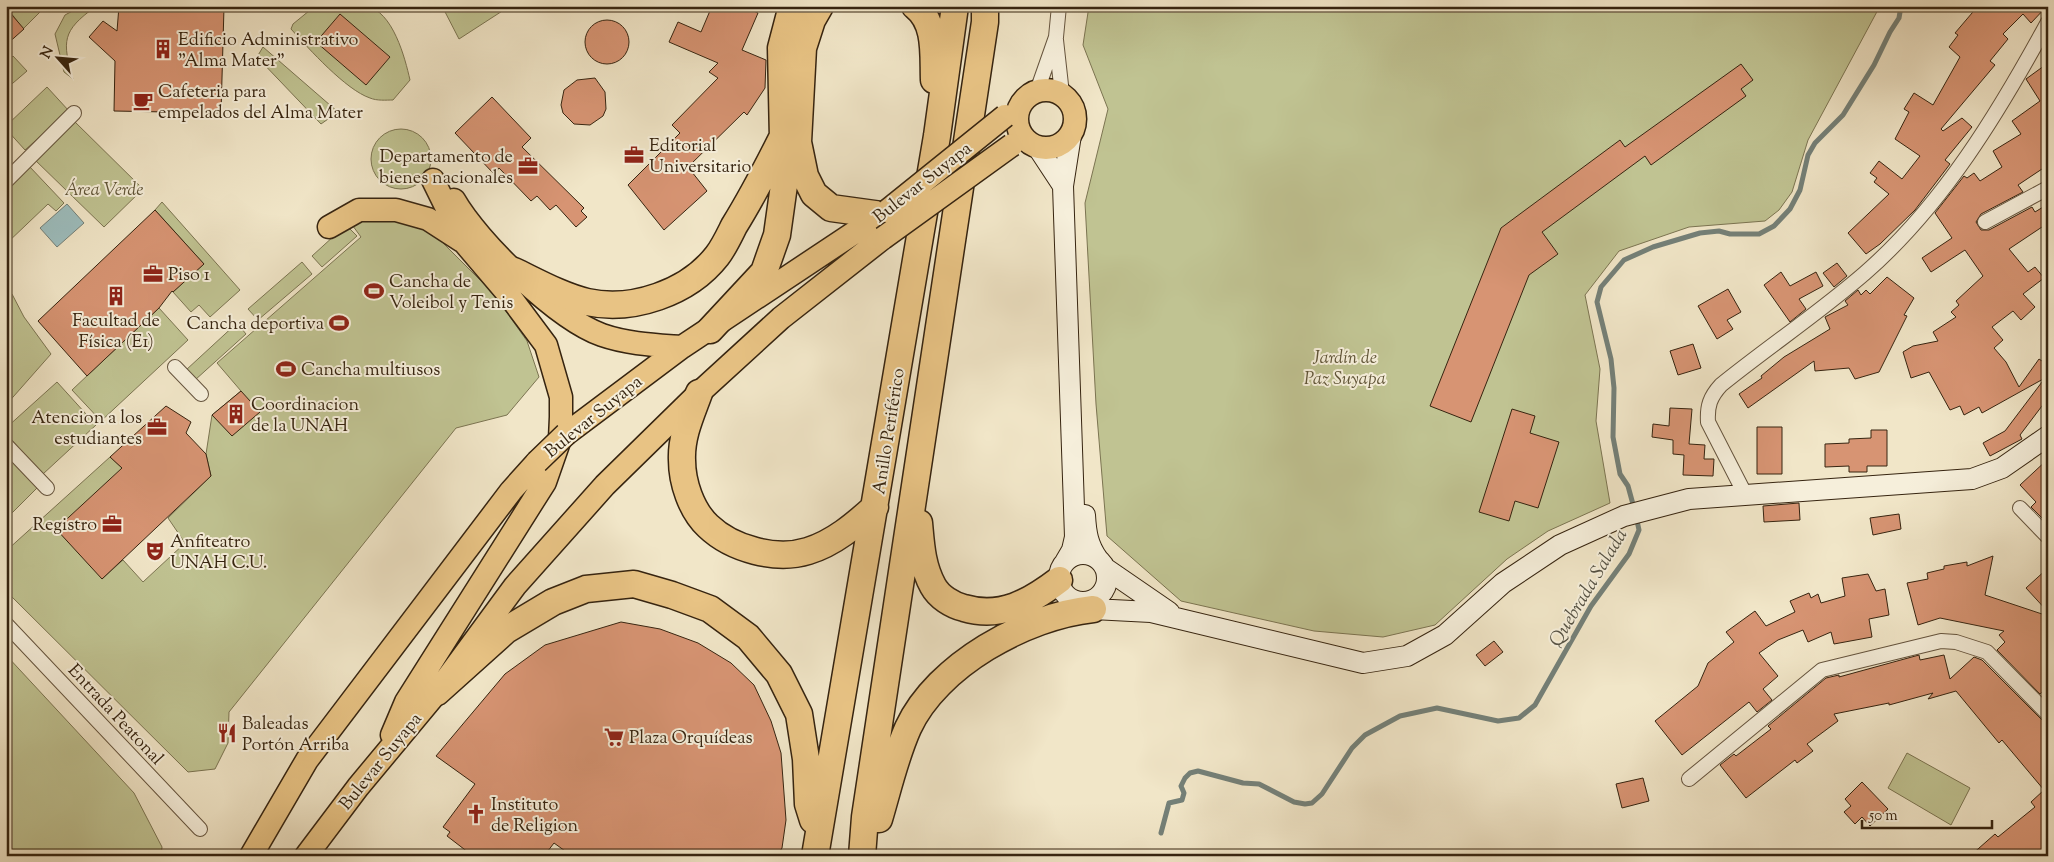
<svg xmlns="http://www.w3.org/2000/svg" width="2054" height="862" viewBox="0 0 2054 862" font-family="'Sorts Mill Goudy',serif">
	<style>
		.green { fill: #c0c392; stroke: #7b7451 }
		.water { fill: #9dbebe; stroke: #748078 }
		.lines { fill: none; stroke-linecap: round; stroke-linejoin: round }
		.stream { stroke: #748078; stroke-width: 5 }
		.building { fill: #d79473; stroke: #362410 }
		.street-casing { stroke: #65543e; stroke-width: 16 }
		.secondary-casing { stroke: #362410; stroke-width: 22 }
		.primary-casing { stroke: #362410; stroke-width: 25 }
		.highway-casing { stroke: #362410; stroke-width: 29 }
		.street { stroke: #f6efdb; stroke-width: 14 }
		.secondary { stroke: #f6efdb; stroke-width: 20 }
		.primary { stroke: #e8c384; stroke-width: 22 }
		.highway { stroke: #e8c384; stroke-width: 26 }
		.primary-bridge-casing { stroke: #362410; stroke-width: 25; stroke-linecap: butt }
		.primary-bridge { stroke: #e8c384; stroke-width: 22 }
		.labels { text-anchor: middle; stroke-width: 4; stroke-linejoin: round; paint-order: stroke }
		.poi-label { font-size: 18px; fill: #362410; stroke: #f6efdb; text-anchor: start }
		.street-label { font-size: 18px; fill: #362410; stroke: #f6efdb }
		.park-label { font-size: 18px; font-style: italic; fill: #5f5437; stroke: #f6efdb }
		.water-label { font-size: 19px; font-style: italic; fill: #555244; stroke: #f6efdb }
	</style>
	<rect width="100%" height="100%" fill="#f1e6c8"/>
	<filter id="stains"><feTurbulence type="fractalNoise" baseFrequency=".004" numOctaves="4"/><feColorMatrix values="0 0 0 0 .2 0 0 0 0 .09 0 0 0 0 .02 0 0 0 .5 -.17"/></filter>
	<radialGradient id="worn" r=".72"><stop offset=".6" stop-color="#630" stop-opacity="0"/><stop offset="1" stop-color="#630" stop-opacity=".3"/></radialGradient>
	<path class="green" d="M6,6h35v5l-18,18z
		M82,6l13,1c-33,24 -33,34 -22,72l-9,-7 -9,-38 10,-19z
		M315,6c16,0 35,-2 51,0 27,5 39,52 44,74l-17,20c-7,0 -16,1 -23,-2 -24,-8 -61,-49 -79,-69l2,-5z
		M442,6h68l-51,33z
		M1089,6h791l-72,134 -16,52 -13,18 -14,11 -76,6 -70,24 -34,44 15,74 -4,52 14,82 -62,28 -41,28 -72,66 -52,12 -69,-6 -133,-30 -74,-65 -11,-132 -11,-201 23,-94 -25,-64z
		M263,47l75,65 -17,12 -64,-67z
		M13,56l14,15 -21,18v-26z
		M47,87l22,24 -44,39 -19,-21v-3z
		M72,119l71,70 -39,38 -71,-69z
		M371 159a30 30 0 1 1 60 0a30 30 0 1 1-60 0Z
		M29,166l35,37 -8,8 -8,-7 -42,40v-56z
		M162,202l78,88 -30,27 -11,-12 -8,7 -18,-20 31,-28 -49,-54z
		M400,217l30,13 63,63 34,48 12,36 -32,38 -51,13 -227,284 -1,31 -13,26 -27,3 -182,-181v-40l104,-94 12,11 -20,111 21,-19 20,22 42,-39 -17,-25 43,-42 -5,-22 6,-39 29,-24 -24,-28 144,-126 -11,-15z
		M346,225l11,11 -35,31 -10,-11z
		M302,262l10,12 -54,46 -10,-11z
		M12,294l12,23 27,37 -45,51v-52h5z
		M159,308l29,32 -87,81 -29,-31z
		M237,323l9,11 -51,46 -9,-10z
		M57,382l39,43 -53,49 -37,-40v-6z
		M6,456l32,31 -32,32z
		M6,655l128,138 28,54 -1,9h-155z
		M1907,753l63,35 -19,37 -63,-37z"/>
	<path class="water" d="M67,204l17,19 -27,24 -17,-19z"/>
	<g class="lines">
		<path class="stream" d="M1634,508l-6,-22 -8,-12 -7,-37 1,-49 -3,-29 -14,-57 4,-15 23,-27 29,-13 47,-14 19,-2 11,3h29l15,-8 16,-17 10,-19 8,-35 7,-12 28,-28 31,-50 16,-33 9,-14 2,-12
			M1161,833l8,-30 13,-3 2,-7 -3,-7 4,-8 5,-5 8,-2 45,12 16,1 35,18 11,2 7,-1 10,-9 30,-46 13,-13 35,-19 37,-8 61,13 21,-3 16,-13 56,-99 38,-52 10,-24 -3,-14"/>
	</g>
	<path class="building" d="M119,6l105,1 -3,106 -107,-2 1,-50 -26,-24 14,-16 14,10z
		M712,6h31l15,7 -16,37 24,10 -1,28 -18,27 -3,-3 -56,55 19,24 -43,39 -36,-45 52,-52 -8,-8 46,-47 -9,-6 9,-9 -49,-21 9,-20 23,10z
		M1978,6h69l-16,17 -8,-9 -20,20 5,5 -18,22 5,4 -54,64 2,2 19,-13 10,9 -27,33 5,4 -35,46 -35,34 -14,10 -18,-21 41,-39 -15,-12 3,-4 -7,-5 9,-12 23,18 18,-23 -25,-17 14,-27 -5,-3 10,-16 19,12 27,-48 -11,-10 9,-12 -3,-2z
		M6,8l18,21 -18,16z
		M340,14l50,43 -24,28 -50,-43z
		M585 42a22 22 0 1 1 44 0a22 22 0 1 1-44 0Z
		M2048,63v102l-30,20 5,7 -42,22 -5,8 5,8h8l43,-23 3,5 13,-8v19l-39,26 19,23 7,-5 9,11 -21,16 12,13 -14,13 -8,-9 -21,16 11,13 -9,8 12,14 13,25 20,-28 9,6v33l-28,37 2,4 -32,17 -7,-13 22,-12 40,-53 -63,35 -3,-6 -15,8 -4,-9 -10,4 -21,-38 -18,6 -8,-26 10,-6 25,-5 -5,-9 23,-15 -5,-5 8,-7 -3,-4 27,-25 -18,-26 -34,22 -9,-14 30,-20 -17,-25 29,-37 3,2 7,-5 6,8 22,-14 -9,-16 28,-17 -9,-13 28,-20 -14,-22z
		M1741,64l12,16 -12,9 5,7 -95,69 -6,-9 -103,76 16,22 -29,21 -58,147 -41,-16 71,-178 119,-88 5,7z
		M595,78l10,14 1,17 -3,7 -13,9 -16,-1 -11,-11 -2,-8 3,-15 13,-10z
		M492,97l39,41 -9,9 62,61 -3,3 6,6 -11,10 -20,-22 -6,5 -13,-14 -6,5 -32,-33 -5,6 -39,-41z
		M155,210l49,54 -31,28 -1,-1 -13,17 -72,68 -49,-55z
		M1837,263l10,13 -13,11 -11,-14z
		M1781,272l9,14 26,-14 7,14 -24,13 7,10 -16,13 -26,-37z
		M1887,277l27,21 -10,17 3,1 -28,56 -24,7 -6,-11 -34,3 -1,-10 -66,47 -9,-14 23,-16 -1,-2 23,-19 46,-28 -5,-12 23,-12 -3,-4 13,-11 3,5 5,-5 4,4z
		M1728,289l13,23 -14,8 6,9 -16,10 -19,-33z
		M1693,344l8,24 -23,7 -8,-24z
		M241,391l19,21 -28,24 -20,-21z
		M166,406l25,16 -5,11 20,21 5,22 -109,103 -46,-50 66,-61 -12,-11z
		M1670,408l22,1 -3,35 16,1 -1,14h10l-1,17 -30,-1 1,-20 -11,-1v-14l-21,-3 1,-13 16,2z
		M1512,409l23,7 -5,17 29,9 -21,66 -23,-7 -6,20 -30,-9z
		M1757,427h25v47h-25z
		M1871,430h16v36h-20v6h-18v-6l-24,1v-23l24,-1v-4l22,-1z
		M2048,459v56l-2,-1 -4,4 -11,-11 5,-5 -16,-17z
		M1799,503l1,17 -36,2 -1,-16z
		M1899,514l2,15 -28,6 -3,-17z
		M1993,556l-8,39 63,21v71l-8,7 -43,-44 8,-8 -6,-7 5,-4 -64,-13 -22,7 -11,-42 21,-4 -1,-6 17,-4v-3l23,-4v4z
		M2048,568v44l-22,-24z
		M1868,574l8,17 9,-2 4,26 -20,4 3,18 -38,7 -3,-12 -23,10 -5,-12 -25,10 -19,13 19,23 -15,13 9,11 -15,12 -8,-10 -67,53 -27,-34 43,-35 10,-23 26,-21 -8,-10 29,-21 11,15 29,-14 -5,-11 19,-8 2,5 7,-4 3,9 24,-7 -3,-18z
		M621,622l39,7 38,14 33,20 23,22 17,36 10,32 5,67 -4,28 -5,8h-205l-18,-13 -10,13h-71l-26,-20 3,-4 -7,-5 32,-43 -39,-28 69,-82 40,-29z
		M1494,641l9,11 -18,14 -9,-11z
		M1919,655l1,5 24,-5 6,24 24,-22 8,3 66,66v126l-5,4h-73l25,-22 3,3 37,-30 -4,-5 13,-12 -42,-50 -3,3 -43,-52 -28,8 5,-6 -44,12v-2l-55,11 4,7 -31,23 6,7 -16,12 -2,-3 -49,38 -26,-33 14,-11 2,2 35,-27 -3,-3 58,-48 13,-3v2z
		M1643,778l6,23 -27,7 -6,-24z
		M1862,782l26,27 -18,17 -8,-9 -7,7 -11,-12 7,-6 -6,-7z"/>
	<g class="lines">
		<defs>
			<path id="street" d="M1056,40l6,54
				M1037,91l19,-54 3,-31
				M6,181l68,-68
				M1985,222l63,-34
				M175,367l26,27
				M6,445l41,43
				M1745,494l-37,-72c-1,-16 2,-25 13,-37 47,-38 98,-72 144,-112 78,-68 134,-161 183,-251
				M2020,508l28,29
				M6,624l194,205
				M1689,779l133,-109 119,-29 15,1 31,10 61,62"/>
			<path id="secondary" d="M1038,148l25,38
				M1085,515c1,18 3,30 13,44
				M1059 578a24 24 0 1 1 48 0a24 24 0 1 1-48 0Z
				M1065,562l7,-12 3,-13 -12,-351 8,-51
				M1105,568l64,44
				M1093,609l58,3 212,51 44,-7 38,-21 58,-52 57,-38 64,-29 65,-17 283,-20 30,-11 46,-32"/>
			<path id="primary" d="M1017 119a29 29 0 1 1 58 0a29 29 0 1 1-58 0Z
				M454,200c24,42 103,119 148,135 26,9 53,10 80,12
				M329,227l30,-17h37l32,9 34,22
				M566,434l116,-87 205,-136
				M392,735l14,-33 139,-220 15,-43 1,-22v-20l-15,-52 -38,-51 -45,-53 -30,-61
				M251,856l56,-96 204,-269 26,-29
				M306,856l52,-69 79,-95 78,-106 90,-101 94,-92 82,-75 102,-80"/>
			<path id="highway" d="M820,6l-8,14 -9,28 -5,94 7,34 9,18 17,14 51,7
				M915,6c22,17 18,49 19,74
				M514,271c23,11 48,25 73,31 45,10 101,-9 130,-46 7,-9 12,-20 17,-30 18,-29 34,-60 49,-90
				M710,330l54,-58 13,-37 7,-50 -3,-137 11,-42
				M699,393c-8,22 -18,43 -17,67 0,22 9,50 26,66 24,23 68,35 100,25 26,-8 47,-26 67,-44
				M919,523c2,22 3,43 14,63 6,11 19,19 31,22 37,11 66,-6 95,-28
				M437,692l69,-62 47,-28 33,-13 48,-5 38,11 38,14 38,28 31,37 20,40 7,45 2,45 5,16
				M879,819c9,-30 16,-62 29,-91 29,-63 118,-112 185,-119
				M815,856l122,-720 18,-130
				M862,856l3,-39 120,-795v-16"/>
		</defs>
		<use href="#street" class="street-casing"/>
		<use href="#secondary" class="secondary-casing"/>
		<use href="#primary" class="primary-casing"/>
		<use href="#highway" class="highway-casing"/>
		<use href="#street" class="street"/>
		<use href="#secondary" class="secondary"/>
		<use href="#primary" class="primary"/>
		<use href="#highway" class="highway"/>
		<defs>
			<path id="primary-bridge" d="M887,211l118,-95
				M883,238l129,-93
				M537,462l29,-28"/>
		</defs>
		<use href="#primary-bridge" class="primary-bridge-casing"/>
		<use href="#primary-bridge" class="primary-bridge"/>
	</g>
	<defs>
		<symbol id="building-bare" viewBox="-9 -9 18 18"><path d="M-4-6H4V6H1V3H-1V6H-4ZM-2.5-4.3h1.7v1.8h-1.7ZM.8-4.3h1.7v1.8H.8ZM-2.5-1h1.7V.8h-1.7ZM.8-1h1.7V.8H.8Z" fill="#8f2418" stroke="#f6efdb" stroke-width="2.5" paint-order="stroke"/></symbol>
		<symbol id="cafe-bare" viewBox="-9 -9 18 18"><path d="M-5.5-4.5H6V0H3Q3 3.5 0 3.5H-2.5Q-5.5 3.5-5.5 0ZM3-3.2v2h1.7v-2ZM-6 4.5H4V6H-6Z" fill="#8f2418" stroke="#f6efdb" stroke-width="2.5" paint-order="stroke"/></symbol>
		<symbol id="office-bare" viewBox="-9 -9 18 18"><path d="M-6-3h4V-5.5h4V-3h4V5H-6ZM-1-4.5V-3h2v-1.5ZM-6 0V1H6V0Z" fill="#8f2418" stroke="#f6efdb" stroke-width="2.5" paint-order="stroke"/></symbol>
		<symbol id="stadium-bare" viewBox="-9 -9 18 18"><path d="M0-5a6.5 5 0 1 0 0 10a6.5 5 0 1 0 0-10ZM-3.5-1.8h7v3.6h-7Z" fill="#8f2418" stroke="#f6efdb" stroke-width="2.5" paint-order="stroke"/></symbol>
		<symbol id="theatre-bare" viewBox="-9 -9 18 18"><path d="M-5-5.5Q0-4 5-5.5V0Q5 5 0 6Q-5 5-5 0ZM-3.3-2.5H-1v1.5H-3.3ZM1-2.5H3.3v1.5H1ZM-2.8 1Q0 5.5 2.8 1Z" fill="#8f2418" stroke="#f6efdb" stroke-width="2.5" paint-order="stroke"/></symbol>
		<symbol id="restaurant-bare" viewBox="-9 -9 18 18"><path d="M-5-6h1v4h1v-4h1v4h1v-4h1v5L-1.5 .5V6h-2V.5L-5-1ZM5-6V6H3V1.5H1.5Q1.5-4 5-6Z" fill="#8f2418" stroke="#f6efdb" stroke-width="2.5" paint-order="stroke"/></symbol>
		<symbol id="supermarket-bare" viewBox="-9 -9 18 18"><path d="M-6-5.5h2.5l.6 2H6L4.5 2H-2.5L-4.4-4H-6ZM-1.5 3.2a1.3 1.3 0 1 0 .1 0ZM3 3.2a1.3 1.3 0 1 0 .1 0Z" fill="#8f2418" stroke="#f6efdb" stroke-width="2.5" paint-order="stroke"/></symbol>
		<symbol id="church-bare" viewBox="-9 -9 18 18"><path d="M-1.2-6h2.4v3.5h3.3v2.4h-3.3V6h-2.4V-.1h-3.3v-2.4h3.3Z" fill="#8f2418" stroke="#f6efdb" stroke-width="2.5" paint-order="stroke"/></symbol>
	</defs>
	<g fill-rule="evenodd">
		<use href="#building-bare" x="149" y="35" width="28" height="28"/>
		<use href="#cafe-bare" x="129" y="87" width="28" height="28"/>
		<use href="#office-bare" x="620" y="141" width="28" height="28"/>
		<use href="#office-bare" x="514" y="152" width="28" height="28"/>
		<use href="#office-bare" x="139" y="260" width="28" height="28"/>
		<use href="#stadium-bare" x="360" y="277" width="28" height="28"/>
		<use href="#building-bare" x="102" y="282" width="28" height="28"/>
		<use href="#stadium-bare" x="325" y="309" width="28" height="28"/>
		<use href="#stadium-bare" x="272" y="355" width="28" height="28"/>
		<use href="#building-bare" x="222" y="400" width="28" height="28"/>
		<use href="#office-bare" x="143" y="413" width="28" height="28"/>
		<use href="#office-bare" x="98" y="510" width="28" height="28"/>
		<use href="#theatre-bare" x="141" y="537" width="28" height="28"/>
		<use href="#restaurant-bare" x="213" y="719" width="28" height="28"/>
		<use href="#supermarket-bare" x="600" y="723" width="28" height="28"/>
		<use href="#church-bare" x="462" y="800" width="28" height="28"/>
	</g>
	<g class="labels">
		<g class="poi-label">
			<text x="178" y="45">Edificio Administrativo<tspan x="178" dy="21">"Alma Mater"</tspan></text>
			<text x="158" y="97">Cafeteria para<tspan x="158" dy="21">empelados del Alma Mater</tspan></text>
			<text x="649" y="151">Editorial<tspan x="649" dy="21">Universitario</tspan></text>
			<text x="513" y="162" text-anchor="end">Departamento de<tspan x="513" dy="21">bienes nacionales</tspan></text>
			<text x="168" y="280">Piso 1</text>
			<text x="389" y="287">Cancha de<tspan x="389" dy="21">Voleibol y Tenis</tspan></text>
			<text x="116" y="326" text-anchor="middle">Facultad de<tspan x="116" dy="21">Física (E1)</tspan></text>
			<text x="324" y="329" text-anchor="end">Cancha deportiva</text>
			<text x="301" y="375">Cancha multiusos</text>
			<text x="251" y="410">Coordinacion<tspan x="251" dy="21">de la UNAH</tspan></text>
			<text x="142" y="423" text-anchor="end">Atencion a los<tspan x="142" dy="21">estudiantes</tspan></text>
			<text x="97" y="530" text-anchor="end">Registro</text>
			<text x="170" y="547">Anfiteatro<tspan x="170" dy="21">UNAH C.U.</tspan></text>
			<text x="242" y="729">Baleadas<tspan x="242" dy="21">Portón Arriba</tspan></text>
			<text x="629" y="743">Plaza Orquídeas</text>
			<text x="491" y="810">Instituto<tspan x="491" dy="21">de Religion</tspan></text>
		</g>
		<g class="street-label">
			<text transform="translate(922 182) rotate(-38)" y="6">Bulevar Suyapa</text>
			<text transform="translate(593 416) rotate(-39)" y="6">Bulevar Suyapa</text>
			<text transform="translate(888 431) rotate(-81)" y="6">Anillo Periférico</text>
			<text transform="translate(116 714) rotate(47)" y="6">Entrada Peatonal</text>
			<text transform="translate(380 761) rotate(-51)" y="6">Bulevar Suyapa</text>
		</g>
		<g class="park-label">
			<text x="104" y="195">Área Verde</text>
			<text x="1345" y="363">Jardín de<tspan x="1345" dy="21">Paz Suyapa</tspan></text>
		</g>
		<g class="water-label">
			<text transform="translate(1587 587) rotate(-59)" y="7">Quebrada Salada</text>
		</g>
	</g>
	<rect width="2054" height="862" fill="none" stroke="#f1e6c8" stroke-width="25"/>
	<rect x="8" y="8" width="2039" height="847" fill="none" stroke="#362410" stroke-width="2.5"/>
	<rect x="12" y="12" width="2029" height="837" fill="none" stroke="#362410"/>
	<g transform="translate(58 58) rotate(297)" stroke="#f6efdb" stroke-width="4" paint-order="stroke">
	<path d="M0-4L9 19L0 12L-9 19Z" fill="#362410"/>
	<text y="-8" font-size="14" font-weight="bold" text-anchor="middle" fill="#362410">N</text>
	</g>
	<path d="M1862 820v8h130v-8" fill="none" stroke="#362410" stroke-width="2.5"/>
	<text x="1869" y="820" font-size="15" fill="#362410" stroke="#f6efdb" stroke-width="4" paint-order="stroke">50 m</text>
	<rect width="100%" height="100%" filter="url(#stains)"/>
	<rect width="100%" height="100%" fill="url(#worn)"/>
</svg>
